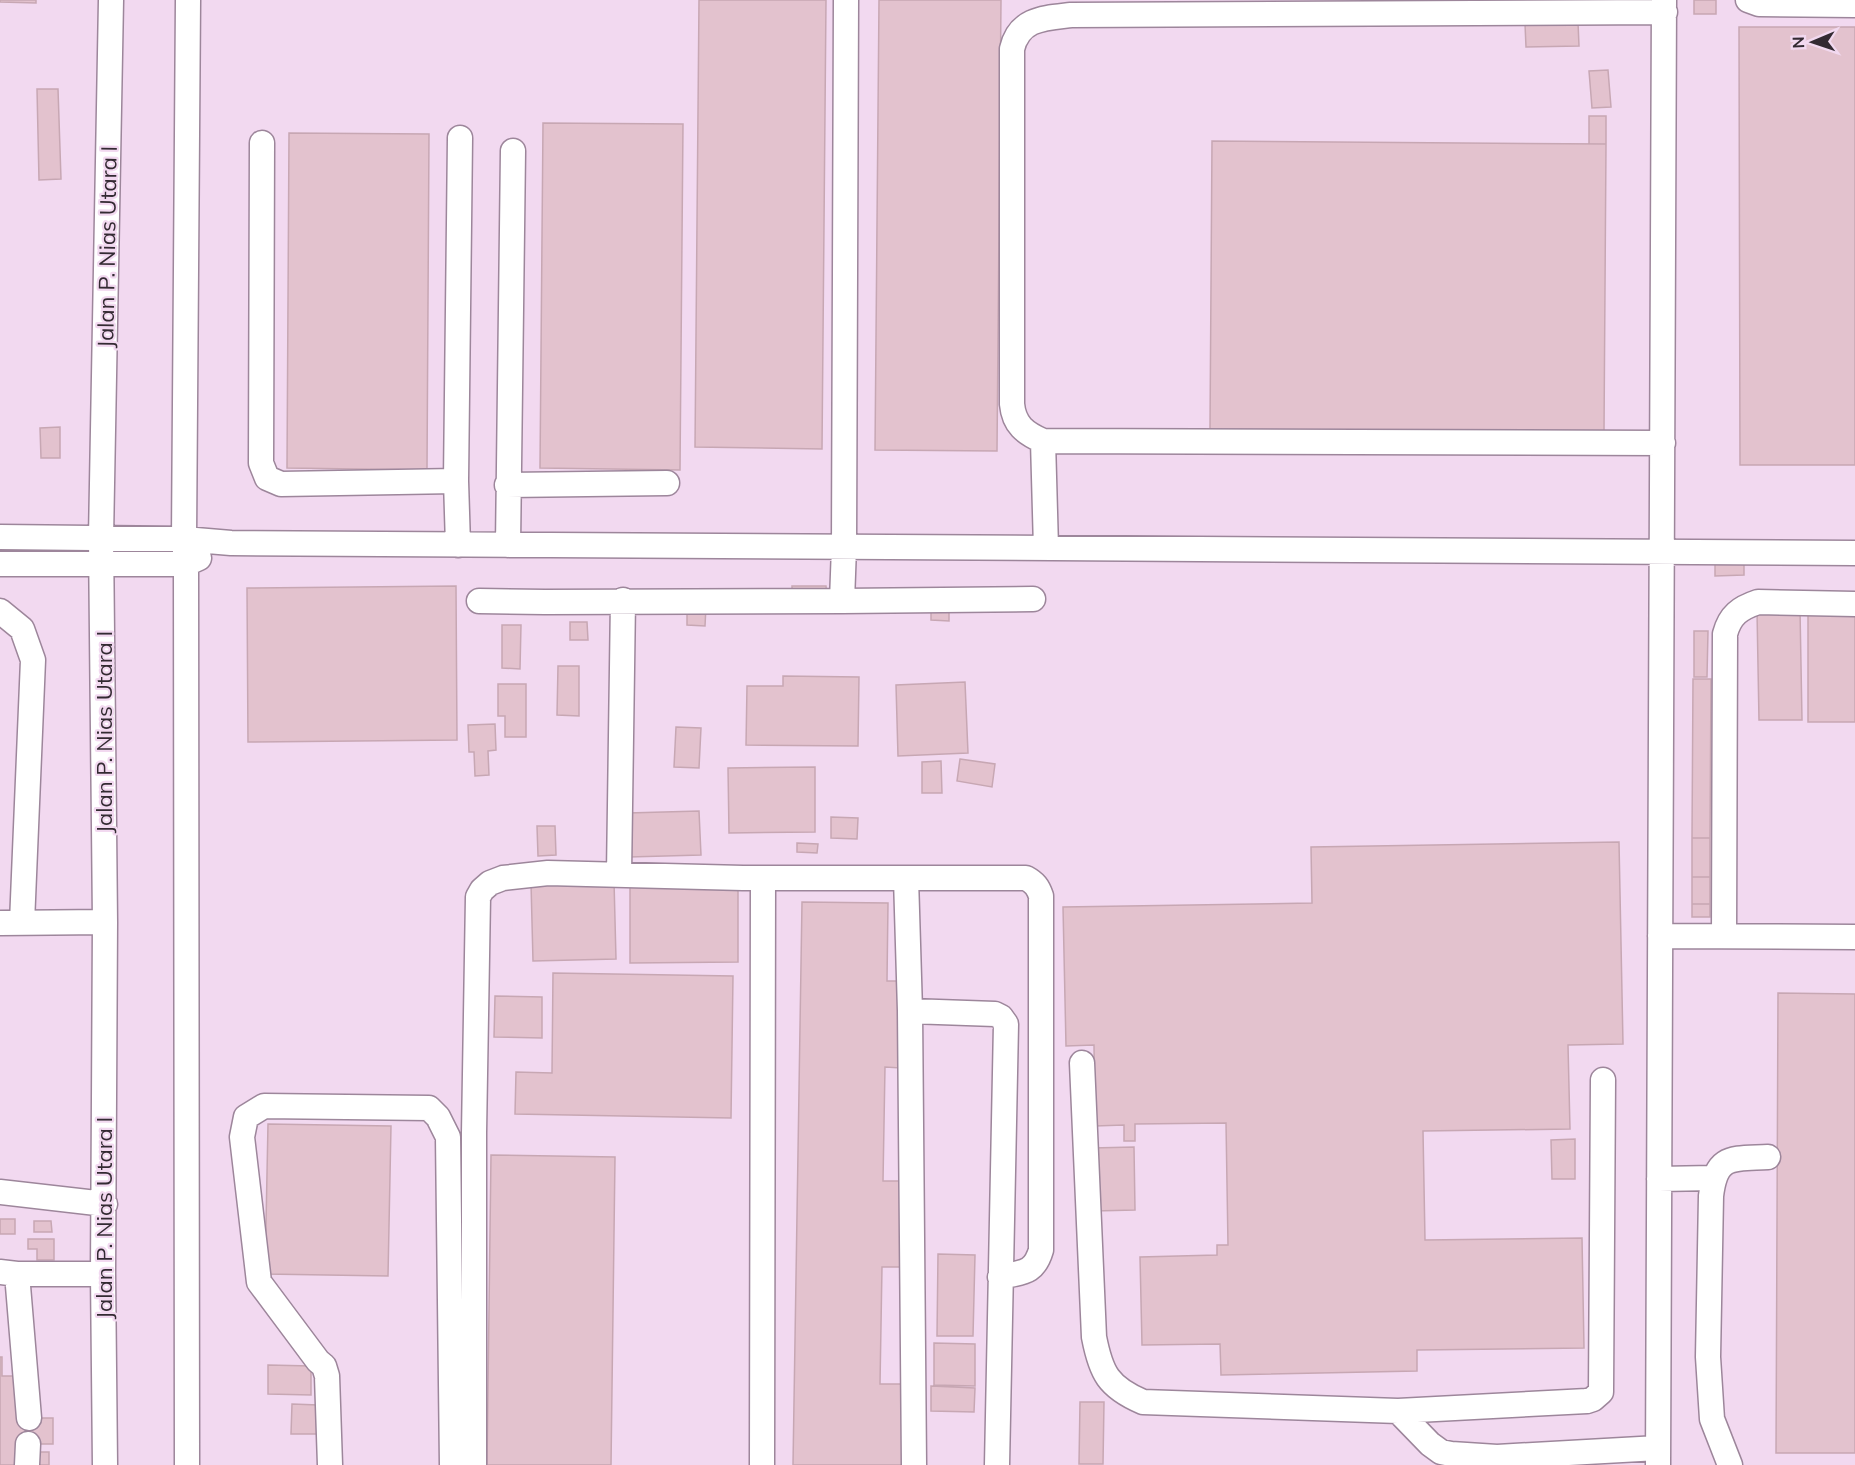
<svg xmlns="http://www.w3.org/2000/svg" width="1855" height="1465" viewBox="0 0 1855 1465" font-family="Mulish,sans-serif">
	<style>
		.building { fill: #e3c2ce; stroke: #c7a7b3; stroke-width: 1.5 }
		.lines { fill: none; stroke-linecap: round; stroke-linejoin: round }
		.minor-casing { stroke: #9d869b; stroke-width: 27 }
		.minor { stroke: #fff; stroke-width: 24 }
		.labels { text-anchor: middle; stroke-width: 4.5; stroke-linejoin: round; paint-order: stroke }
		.street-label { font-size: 22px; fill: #332a32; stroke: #f2d9f0 }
	</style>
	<rect width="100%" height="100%" fill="#f2d9f0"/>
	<path class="building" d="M0,0h36v3l-36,-1z
		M699,0h127l-4,449 -127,-2z
		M879,0h122l-4,451 -122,-1z
		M1694,0h22v14h-22z
		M1578,22l1,24 -53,1 -1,-23z
		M1739,27h116v438h-115z
		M1608,70l3,37 -19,1 -3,-37z
		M37,89h21l3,90 -22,1z
		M1589,116h17v28h-17z
		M543,123l140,1 -3,346 -140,-2z
		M289,133l140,1 -2,336 -140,-2z
		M1212,141l394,3 -2,288 -394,-3z
		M60,427v31h-19l-1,-30z
		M1715,562h29v13l-29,1z
		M456,586l1,154 -209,2 -1,-154z
		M792,586h34l1,11h-35z
		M687,606h19l-1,20 -18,-1z
		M931,610h18v11l-18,-1z
		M1800,610l2,110h-43l-2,-109z
		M1808,613h47v109h-47z
		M570,622h17l1,18h-18z
		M502,625h19l-1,44 -18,-1z
		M1694,631h14l-1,46h-13z
		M558,666h21v50l-22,-1z
		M783,676l76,1 -1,69 -112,-1 1,-59h36z
		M1693,679h18l-1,159h-18z
		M965,682l3,71 -70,3 -2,-71z
		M498,684h28v53h-21v-21h-7z
		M495,724l1,26 -8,1 1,24 -14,1 -1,-24h-5l-1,-27z
		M676,727l25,1 -2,40 -25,-1z
		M960,759l35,5 -3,23 -35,-6z
		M941,761l1,32h-20v-31z
		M815,767v65l-86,1 -1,-65z
		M699,811l2,44 -72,2 -1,-44z
		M831,817l27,1 -1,21 -26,-1z
		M537,826h18l1,29 -18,1z
		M1692,838h18v39h-18z
		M1619,842l4,202 -55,1 2,84 -147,2 2,109 157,-2 2,110 -167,2v21l-196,4 -1,-31 -78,1 -2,-88 77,-2v-10h11l-2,-122 -91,1v17h-11v-16l-29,1 -1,-81 -28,1 -3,-139 249,-4 -1,-56z
		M797,843l21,1 -1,9 -20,-1z
		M1692,877h18v27h-18z
		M614,881l2,78 -83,2 -2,-78z
		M738,884v78l-108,1v-78z
		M802,902l86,1 -1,78h16l-2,87 -16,-1 -2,114h22l-2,86h-21l-2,117h24l-2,81h-109z
		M1692,904h18v13h-18z
		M553,973l180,3 -2,142 -216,-4 1,-42 36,1z
		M1778,993l77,1v459h-79z
		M495,996l47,1v41l-48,-1z
		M268,1124l123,2 -3,150 -123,-2z
		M1575,1139v40h-23l-1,-39z
		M1134,1147l1,63 -41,1 -2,-63z
		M491,1155l124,2 -4,308h-124z
		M0,1219h15v15h-15z
		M34,1221h17l1,11h-18z
		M28,1239h26v21h-17v-11h-9z
		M938,1254l37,1 -2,81h-36z
		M934,1343l41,1v42l-41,-1z
		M0,1357h2v19h15l1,42h35v26h-35v21h-18z
		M268,1365l43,1v29l-43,-1z
		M931,1386l44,2 -1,24 -43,-1z
		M1080,1402h24l-1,62h-24z
		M292,1404l26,1v29h-27z
		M34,1452h15v13h-15z"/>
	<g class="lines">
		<defs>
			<path id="minor" d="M1748,0l11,4 96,1
				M262,143l-1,320 6,15 14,6 175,-3
				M1043,441c-18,-8 -29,-16 -31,-37v-355c7,-31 33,-31 59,-34l594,-3
				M507,485l160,-2
				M0,537l184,2 47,4 1624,10
				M458,545l-2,-64 4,-343
				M508,545l5,-394
				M1046,548l-3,-107 620,2
				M0,564h186l13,-6
				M479,601l66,1 297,-1 2,-54 2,-547
				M842,601l191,-2
				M0,611l22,18 11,31 -11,263
				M619,874l4,-274
				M906,878l4,133 4,454
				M0,923l105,-1
				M1660,936l195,1
				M1724,936l1,-302c5,-19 15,-26 33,-32l97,2
				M910,1011l85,3 6,3 5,7 -9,441
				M1082,1063l12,274c7,36 14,50 49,65l255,9 189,-10 6,-2 8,-7 2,-312
				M1659,1179l54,-1
				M0,1192l105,12
				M0,1272l17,2h86
				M17,1274l12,144
				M1398,1411l32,33 11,8 10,2 46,3 161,-9
				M27,1465l1,-21
				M105,1465l-2,-191 2,-352 -4,-384 10,-538
				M187,1465l-1,-901 -2,-25 4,-539
				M330,1465l-3,-89 -3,-10 -6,-5 -59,-79 -17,-145 4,-20 18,-11 165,2 9,9 10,20 4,328
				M474,1465v-332l4,-236 4,-7 8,-7 13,-5 45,-5 195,5h283c9,5 12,9 15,18v354c-7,24 -19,22 -41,27
				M762,1465l1,-587
				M1658,1465l6,-1465
				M1730,1465l-18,-46 -4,-62 3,-161c5,-42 21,-37 57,-39"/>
		</defs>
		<use href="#minor" class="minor-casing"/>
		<use href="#minor" class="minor"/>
	</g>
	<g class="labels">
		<g class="street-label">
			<text transform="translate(107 247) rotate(-89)" y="8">Jalan P. Nias Utara I</text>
			<text transform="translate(104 732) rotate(-90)" y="8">Jalan P. Nias Utara I</text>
			<text transform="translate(104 1218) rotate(-90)" y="8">Jalan P. Nias Utara I</text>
		</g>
	</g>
	<g transform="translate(1813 42) rotate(268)" stroke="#f2d9f0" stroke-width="4.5" paint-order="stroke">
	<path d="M0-4.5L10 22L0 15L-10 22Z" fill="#332a32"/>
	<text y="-9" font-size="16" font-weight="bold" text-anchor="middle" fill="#332a32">N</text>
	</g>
</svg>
